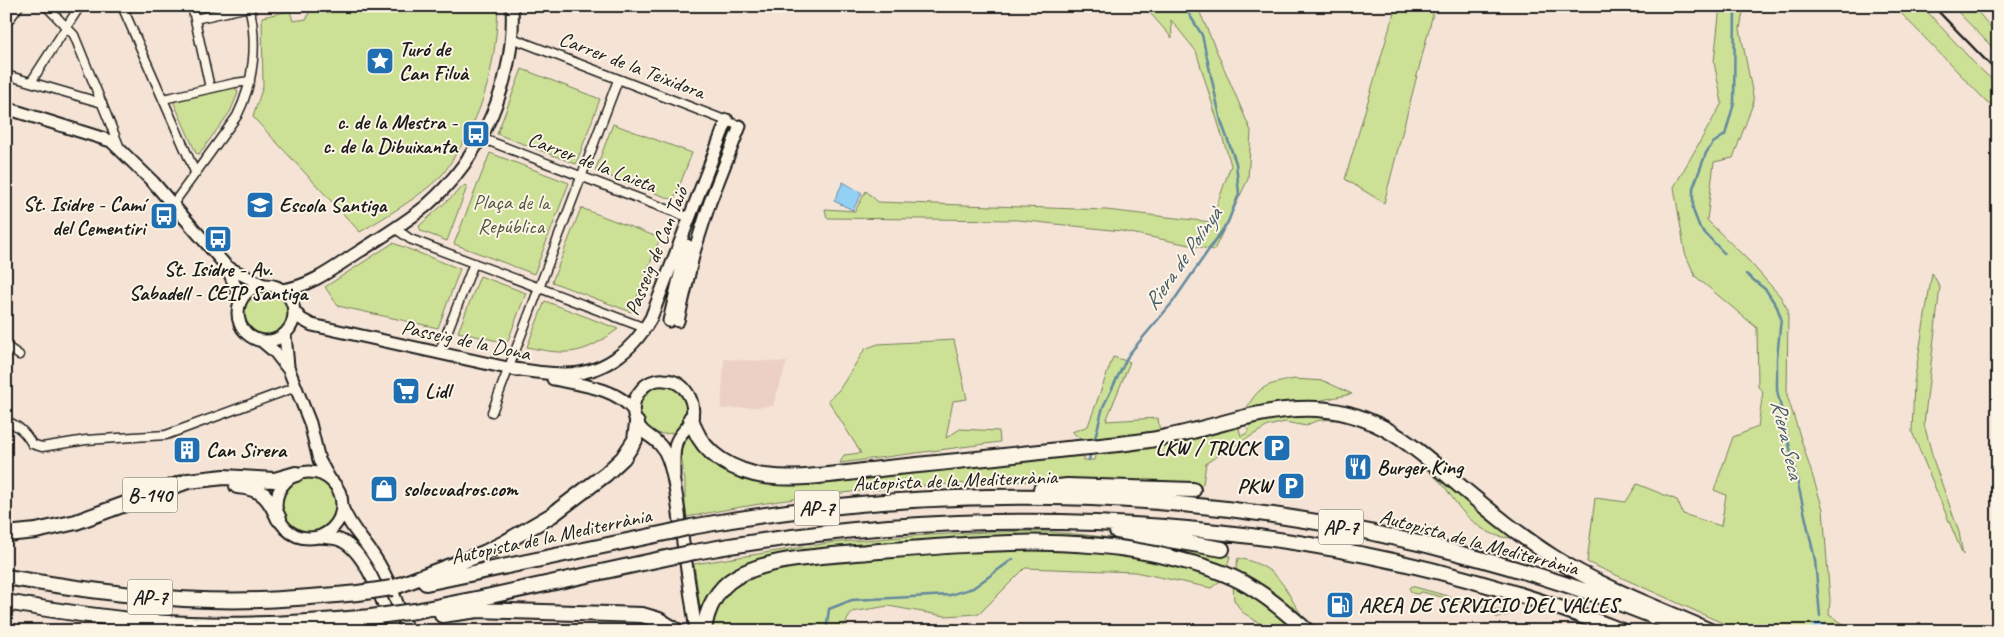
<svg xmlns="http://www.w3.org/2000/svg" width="2004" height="637" viewBox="0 0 2004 637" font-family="Caveat,sans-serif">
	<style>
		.built { fill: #edd0c4 }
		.green { fill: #cde196; stroke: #747e59 }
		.water { fill: #93d1f4; stroke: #63899e }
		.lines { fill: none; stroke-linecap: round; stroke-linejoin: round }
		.stream { stroke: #63899e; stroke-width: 2.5 }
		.river { stroke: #93d1f4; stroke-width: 14 }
		.street-casing { stroke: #1c1c1c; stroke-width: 11 }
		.secondary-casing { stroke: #1c1c1c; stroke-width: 15 }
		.highway-casing { stroke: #1c1c1c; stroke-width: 18 }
		.street { stroke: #fcf5e5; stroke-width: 8 }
		.secondary { stroke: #fcf5e5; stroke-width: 11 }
		.highway { stroke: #fcf5e5; stroke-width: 14 }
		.rail { stroke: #1c1c1c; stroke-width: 2.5 }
		.highway-bridge-casing { stroke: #1c1c1c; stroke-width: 18; stroke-linecap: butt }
		.highway-bridge { stroke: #fcf5e5; stroke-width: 14 }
		.labels { text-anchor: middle; stroke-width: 4; stroke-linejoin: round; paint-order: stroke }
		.shield { fill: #fcf5e5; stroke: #5f5d58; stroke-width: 1 }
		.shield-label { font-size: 20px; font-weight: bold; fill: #1c1c1c }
		.poi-label { font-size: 21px; font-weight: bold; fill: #1c1c1c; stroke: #fcf5e5; text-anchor: start }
		.street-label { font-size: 21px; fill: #1c1c1c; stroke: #fcf5e5 }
		.park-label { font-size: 21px; fill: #515741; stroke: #fcf5e5 }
		.water-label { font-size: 22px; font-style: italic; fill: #465b68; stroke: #fcf5e5 }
	</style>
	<rect width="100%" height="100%" fill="#f5e4d6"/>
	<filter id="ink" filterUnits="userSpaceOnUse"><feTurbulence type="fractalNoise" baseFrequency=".02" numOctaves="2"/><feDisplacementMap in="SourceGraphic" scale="10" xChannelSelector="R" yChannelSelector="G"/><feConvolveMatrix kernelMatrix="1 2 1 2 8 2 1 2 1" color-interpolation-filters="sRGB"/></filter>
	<g filter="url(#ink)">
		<path class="built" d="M724,359l63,3 -14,44 -52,3z"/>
		<path class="green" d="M311,6h187c-2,54 -12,103 -42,148 -5,7 -9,16 -15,22 -24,23 -53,39 -81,56l-107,-115 10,-31 -1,-69 28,-6 3,10 14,-2z
			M1144,6h52l2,2 53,123 -3,48 -34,71 -93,-19 -103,-11 -191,-2 -2,-9 30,2 11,-20 12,11 228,8 105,12 20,-57 -35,-114 -25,-31 1,18z
			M1396,6h39l-51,197 -39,-24z
			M1720,6h24l-4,23 14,72 -21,57 -19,4 -7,58 42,41 31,35 8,14 -1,85 36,114 7,91 -1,15 26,16h-115l-153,-69 8,-64 31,4 11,-18 40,16 6,14 38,12 5,-31 -12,-5 19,-53 25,-10 5,-36 -5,-4 -1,-59 -62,-52 -10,-23 -11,-66 48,-84 -8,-41z
			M1894,6h28l54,59 22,20v25l-12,-9z
			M1952,6h21l25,30v17z
			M522,69l78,30 -24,65 -79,-30z
			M235,87l3,6 -8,19 -31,42 -3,-1 -22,-50 3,-4z
			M613,124l79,29 -18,47 -79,-29z
			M490,153l79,30 -35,91 -80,-30z
			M465,185l2,2 -20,54 -26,-10 -2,-5z
			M581,208l79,30 -29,74 -79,-30z
			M393,243l67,26 -22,59 -100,-22 -13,-19z
			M1932,273l8,14 -16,137 10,38 25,70 4,23 -51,-123 2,-49z
			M480,276l46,17 -19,50 -49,-11z
			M238 313a28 28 0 1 1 56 0a28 28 0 1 1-56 0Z
			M545,301l73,28c-35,26 -49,27 -91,18z
			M954,340l13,59 -14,2 -7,37 14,-9 39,2 1,11 -160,21 4,-8 17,-2 -33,-53 11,-10 26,-41 13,-5z
			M1113,357l17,5 -24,59 52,-3 2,15 -50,6 -28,1 -10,-8 16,-6z
			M1294,379l30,2 28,13 -40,8 -31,1 -36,9c13,-27 21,-27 49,-33z
			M640 410a24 24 0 1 1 48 0a24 24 0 1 1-48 0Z
			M1332,414l58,21 125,102c-18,4 -39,-11 -50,-23 -11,-11 -17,-26 -29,-36 -26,-25 -56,-49 -93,-57 -13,-2 -26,-3 -37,5l-21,-4 -17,4 -62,37 -3,21 -4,3c-45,-2 -89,-6 -134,-6 -126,0 -254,11 -378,36l-2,-12v-24l-4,-25 1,-8 7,-14h3l59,43 333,-25v8h10l3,-10 141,-25 3,11 6,-3 3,-7 -3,-4 16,-6z
			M276 505a33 33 0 1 1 66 0a33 33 0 1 1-66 0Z
			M988,532c20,0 41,-1 62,0 60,4 120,14 180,24l-4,15 -176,-33 -312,33 -36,50 -8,-57 135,-21 84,-7z
			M1024,549c20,0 39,0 59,1 48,2 94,15 140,29l-12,9 -76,-16 -110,-4 -46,46 -34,2 -57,-10 -36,6 -9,15 1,4h-132c3,-22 13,-42 33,-52 30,-15 69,-16 101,-18 59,-5 119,-8 178,-12z
			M1238,558c55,11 44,44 79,73h-4l-78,-57z
			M1233,583l65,48h-26l-30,-19 -8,-12z
			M1411,586l99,27v1l-12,4 -3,-2 3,-2 -2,-3 -74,-19 -5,2 -5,-1 -3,-5z"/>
		<path class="water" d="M843,182l19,11 -9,17 -19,-9z"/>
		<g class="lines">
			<path class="stream" d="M1724,253l-24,-25 -7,-18v-22l13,-35 7,-10 12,-8 9,-32 1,-97
				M1746,274l20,16 11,17 4,11 -4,40v32l38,170 5,56
				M1094,442l9,-35 26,-53 43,-51 56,-81 11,-28 -3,-31 -15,-42 -19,-86 -18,-29
				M1089,460l2,-8
				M828,631l-1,-7 2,-15 23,-9 98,-5 23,-7 40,-29"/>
			<path class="river" d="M1819,629v2"/>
			<defs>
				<path id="street" d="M46,6l28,29 46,113
					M122,6l73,166
					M192,6l18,82
					M195,19l54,-12
					M6,24l13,-18
					M512,38l228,88
					M6,78l7,-1 89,26
					M31,82l49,-76
					M163,99l72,-16 15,-2
					M481,138l209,80
					M173,204l64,-88c17,-34 21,-73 12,-110
					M396,229l14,10 235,89
					M6,346l13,9
					M439,353l35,-90
					M492,412l126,-332
					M6,421c13,5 19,11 26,23l10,3 44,-7 80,-5 130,-48"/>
				<path id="secondary" d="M6,108l105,33 42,41 74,85 14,33
					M227,267l36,18
					M238 313a28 28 0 1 1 56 0a28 28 0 1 1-56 0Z
					M282,290c30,-4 53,-23 78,-39 22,-14 45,-28 66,-45 56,-49 90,-125 86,-200
					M295,312l6,7 11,6 204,45
					M669,321l18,-76
					M678,321l16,-69 16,-50 30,-76
					M285,335l3,31
					M263,342l12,10 14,18 21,53 9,37 10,18
					M509,368c18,3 36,6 54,6 39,1 70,-23 88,-56l76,-198
					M553,379c27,6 62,8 80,31
					M276 505a33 33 0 1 1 66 0a33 33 0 1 1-66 0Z
					M674,477c0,-11 -1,-24 2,-34 3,-9 11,-14 15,-22 6,-19 -6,-41 -27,-41 -9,-1 -18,3 -23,10 -11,12 -10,29 2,41 5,5 12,8 17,14 5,5 7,11 9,17 7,22 9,45 12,67 5,34 10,68 15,102
					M342,507c7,19 21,32 32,49 15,22 24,49 33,75
					M319,537c7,1 16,0 23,4 25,12 42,65 52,90"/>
				<path id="highway" d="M691,418c8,31 32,48 63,56 36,9 96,-2 134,-6 60,-6 119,-12 179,-19 31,-3 63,-5 94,-11 46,-8 91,-27 137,-29 71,-4 112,34 162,77 30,25 60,50 93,71 49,31 105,51 157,74
					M237,486c26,2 32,11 42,33
					M1041,489l26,-3 126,4
					M691,527c262,-48 529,-40 786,31 70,19 140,42 207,71
					M1117,531l105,18
					M6,534l30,-3 40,-9 112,-41 36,-4 51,3 21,-6
					M695,552c308,-56 634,-37 927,79
					M6,577c84,14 168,26 253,23 33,-1 66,-4 99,-7
					M426,583l244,-51
					M392,588l92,-35 20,-10 48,-28 54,-41 17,-16 12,-18 2,-17
					M6,602c49,9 98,16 148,20 72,6 145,2 217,-5
					M415,611l66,-13 194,-42
					M442,615l36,-5 164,5 17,5 18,11
					M704,631c2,-21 13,-43 32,-54 34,-20 92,-21 132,-25 106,-8 213,-20 316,9 25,6 51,15 73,30 18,11 34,26 50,40"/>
			</defs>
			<use href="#street" class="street-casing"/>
			<use href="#secondary" class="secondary-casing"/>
			<use href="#highway" class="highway-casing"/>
			<use href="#street" class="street"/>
			<use href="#secondary" class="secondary"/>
			<use href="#highway" class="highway"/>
			<path class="rail" d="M1933,6l65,67"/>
			<defs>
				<path id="highway-bridge" d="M670,532l21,-5
					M675,556l20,-4
					M358,593l34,-5
					M371,617l44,-6"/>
			</defs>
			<use href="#highway-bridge" class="highway-bridge-casing"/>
			<use href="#highway-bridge" class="highway-bridge"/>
		</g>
	</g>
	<defs>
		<symbol id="sight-square" viewBox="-11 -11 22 22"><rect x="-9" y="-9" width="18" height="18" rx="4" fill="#1f6fb2" stroke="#fcf5e5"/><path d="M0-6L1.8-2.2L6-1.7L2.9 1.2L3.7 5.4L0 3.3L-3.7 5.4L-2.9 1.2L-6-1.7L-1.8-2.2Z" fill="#fff"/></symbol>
		<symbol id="bus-square" viewBox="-11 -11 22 22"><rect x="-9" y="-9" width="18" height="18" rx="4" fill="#1f6fb2" stroke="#fcf5e5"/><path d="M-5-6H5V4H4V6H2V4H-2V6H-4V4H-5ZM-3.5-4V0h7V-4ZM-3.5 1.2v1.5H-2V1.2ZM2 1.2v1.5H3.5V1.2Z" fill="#fff"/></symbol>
		<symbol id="school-square" viewBox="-11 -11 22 22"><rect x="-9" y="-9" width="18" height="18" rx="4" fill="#1f6fb2" stroke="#fcf5e5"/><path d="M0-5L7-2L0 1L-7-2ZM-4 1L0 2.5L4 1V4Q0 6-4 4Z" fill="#fff"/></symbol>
		<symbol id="supermarket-square" viewBox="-11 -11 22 22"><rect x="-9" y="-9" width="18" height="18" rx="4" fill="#1f6fb2" stroke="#fcf5e5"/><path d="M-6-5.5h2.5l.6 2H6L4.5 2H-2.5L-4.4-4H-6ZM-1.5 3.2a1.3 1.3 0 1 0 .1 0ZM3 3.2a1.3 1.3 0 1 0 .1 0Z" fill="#fff"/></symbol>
		<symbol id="parking-square" viewBox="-11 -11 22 22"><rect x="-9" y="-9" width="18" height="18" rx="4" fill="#1f6fb2" stroke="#fcf5e5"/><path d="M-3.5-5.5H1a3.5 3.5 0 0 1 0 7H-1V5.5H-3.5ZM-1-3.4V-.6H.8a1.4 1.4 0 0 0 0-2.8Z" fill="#fff"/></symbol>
		<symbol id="building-square" viewBox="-11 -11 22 22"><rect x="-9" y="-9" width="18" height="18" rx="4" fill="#1f6fb2" stroke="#fcf5e5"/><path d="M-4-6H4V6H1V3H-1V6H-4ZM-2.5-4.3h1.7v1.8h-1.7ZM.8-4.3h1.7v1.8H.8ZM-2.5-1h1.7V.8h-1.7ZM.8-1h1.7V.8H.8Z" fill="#fff"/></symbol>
		<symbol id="restaurant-square" viewBox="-11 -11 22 22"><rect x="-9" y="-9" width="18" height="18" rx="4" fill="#1f6fb2" stroke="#fcf5e5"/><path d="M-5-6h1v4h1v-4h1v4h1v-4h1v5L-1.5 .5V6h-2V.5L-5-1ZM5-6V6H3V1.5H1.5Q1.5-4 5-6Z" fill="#fff"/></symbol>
		<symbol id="shop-square" viewBox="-11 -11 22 22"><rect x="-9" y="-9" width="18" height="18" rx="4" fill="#1f6fb2" stroke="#fcf5e5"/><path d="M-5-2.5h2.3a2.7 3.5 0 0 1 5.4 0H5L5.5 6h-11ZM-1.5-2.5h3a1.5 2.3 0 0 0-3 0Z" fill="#fff"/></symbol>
		<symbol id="fuel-square" viewBox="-11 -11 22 22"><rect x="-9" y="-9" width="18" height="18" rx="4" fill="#1f6fb2" stroke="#fcf5e5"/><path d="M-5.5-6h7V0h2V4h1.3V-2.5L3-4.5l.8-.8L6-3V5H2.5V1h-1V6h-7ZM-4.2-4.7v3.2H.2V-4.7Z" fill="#fff"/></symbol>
	</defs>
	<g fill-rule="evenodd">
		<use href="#sight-square" x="364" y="45" width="32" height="32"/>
		<use href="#bus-square" x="460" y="118" width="32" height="32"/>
		<use href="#school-square" x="244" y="189" width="32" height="32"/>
		<use href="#bus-square" x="148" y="200" width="32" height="32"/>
		<use href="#bus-square" x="202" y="223" width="32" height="32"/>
		<use href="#supermarket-square" x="390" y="375" width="32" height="32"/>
		<use href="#parking-square" x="1261" y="432" width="32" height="32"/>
		<use href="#building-square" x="171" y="434" width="32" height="32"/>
		<use href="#restaurant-square" x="1342" y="451" width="32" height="32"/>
		<use href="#parking-square" x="1275" y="470" width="32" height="32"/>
		<use href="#shop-square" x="368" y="473" width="32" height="32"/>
		<use href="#fuel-square" x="1324" y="589" width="32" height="32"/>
	</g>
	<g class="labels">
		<g class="shield">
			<rect x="122.5" y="477.5" width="55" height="35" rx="4"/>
			<rect x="794.5" y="490.5" width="45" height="35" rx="4"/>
			<rect x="1318.5" y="509.5" width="45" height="35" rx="4"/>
			<rect x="127.5" y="579.5" width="45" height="35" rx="4"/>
		</g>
		<g class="shield-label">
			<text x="150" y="502">B-140</text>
			<text x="817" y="515">AP-7</text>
			<text x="1341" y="534">AP-7</text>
			<text x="150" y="604">AP-7</text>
		</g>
		<g class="poi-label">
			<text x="399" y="56">Turó de<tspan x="399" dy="24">Can Filuà</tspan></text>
			<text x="457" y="129" text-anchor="end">c. de la Mestra -<tspan x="457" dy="24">c. de la Dibuixanta</tspan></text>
			<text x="145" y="211" text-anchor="end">St. Isidre - Camí<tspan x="145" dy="24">del Cementiri</tspan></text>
			<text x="279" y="212">Escola Santiga</text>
			<text x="218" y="276" text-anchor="middle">St. Isidre - Av.<tspan x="218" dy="24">Sabadell - CEIP Santiga</tspan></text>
			<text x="425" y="398">Lidl</text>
			<text x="1258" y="455" text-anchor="end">LKW / TRUCK</text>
			<text x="206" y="457">Can Sirera</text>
			<text x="1377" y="474">Burger King</text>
			<text x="1272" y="493" text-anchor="end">PKW</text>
			<text x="403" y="496">solocuadros.com</text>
			<text x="1359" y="612">AREA DE SERVICIO DEL VALLES</text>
		</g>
		<g class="street-label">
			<text transform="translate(632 65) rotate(21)" y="7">Carrer de la Teixidora</text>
			<text transform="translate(592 162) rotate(21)" y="7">Carrer de la Laieta</text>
			<text transform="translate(656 251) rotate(-68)" y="7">Passeig de Can Taió</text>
			<text transform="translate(466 340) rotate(12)" y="7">Passeig de la Dona</text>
			<text transform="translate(955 480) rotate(-2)" y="7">Autopista de la Mediterrània</text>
			<text transform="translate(551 536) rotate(-12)" y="7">Autopista de la Mediterrània</text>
			<text transform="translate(1479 542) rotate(15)" y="7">Autopista de la Mediterrània</text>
		</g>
		<g class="park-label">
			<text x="511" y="209">Plaça de la<tspan x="511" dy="24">República</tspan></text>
		</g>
		<g class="water-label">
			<text transform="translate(1182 258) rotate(-55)" y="8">Riera de Polinyà</text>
			<text transform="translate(1788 439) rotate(77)" y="8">Riera Seca</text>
		</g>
	</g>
	<rect width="2004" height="637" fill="none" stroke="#fcf5e5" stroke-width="25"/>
	<rect x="12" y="12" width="1979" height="612" fill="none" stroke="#1c1c1c" stroke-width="2" filter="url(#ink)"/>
</svg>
